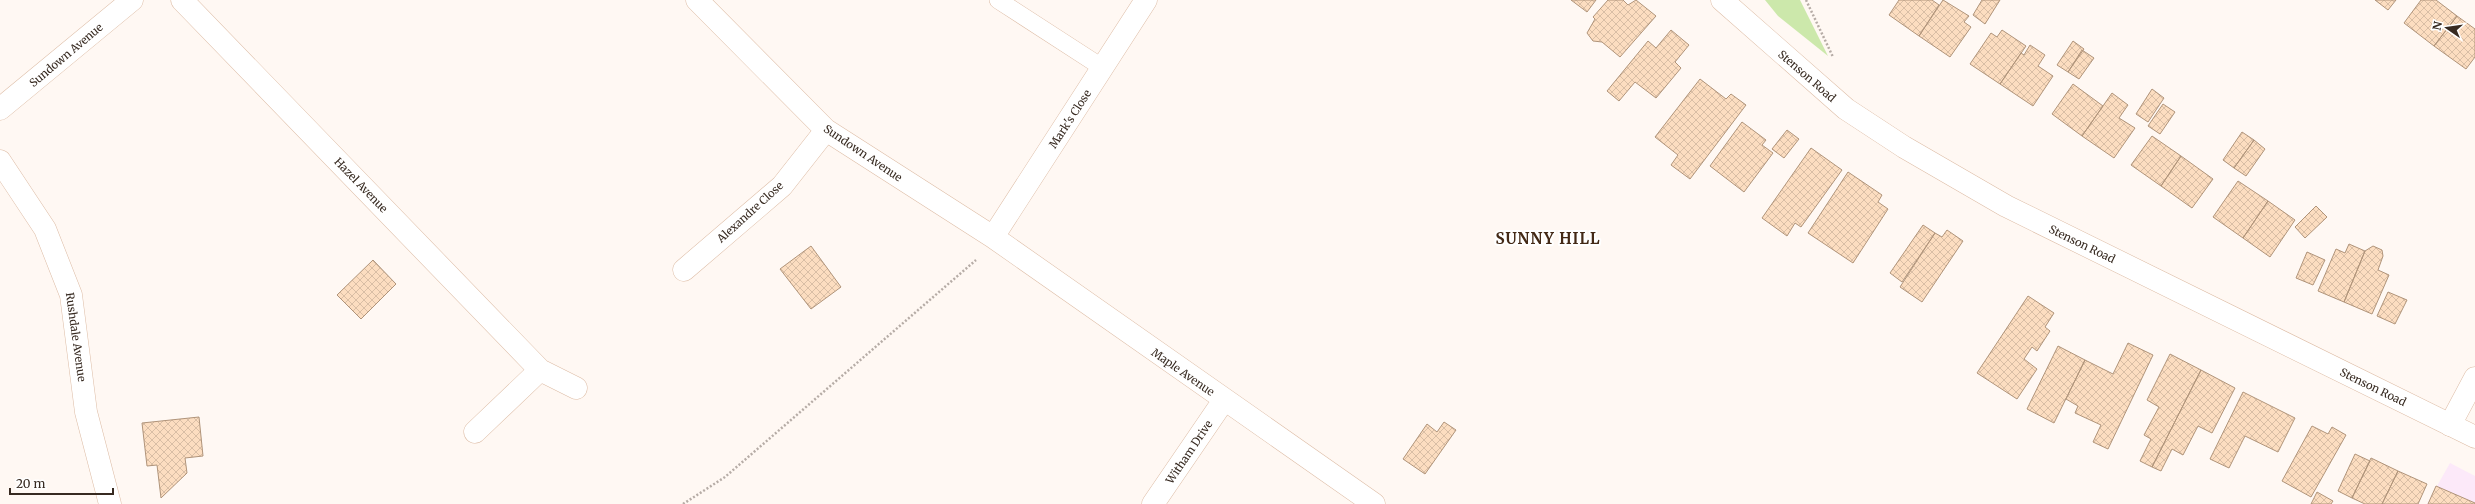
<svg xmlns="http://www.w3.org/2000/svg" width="2475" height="504" viewBox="0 0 2475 504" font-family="Merriweather,serif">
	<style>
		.commercial { fill: #fce9f9 }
		.green { fill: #cce8ab }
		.building { fill: url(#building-cross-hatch); stroke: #b0947a }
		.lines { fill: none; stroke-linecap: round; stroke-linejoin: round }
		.service-casing { stroke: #ddbca5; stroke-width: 18 }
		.minor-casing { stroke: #ddbca5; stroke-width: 23 }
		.tertiary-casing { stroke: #ddbca5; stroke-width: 23 }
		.path { stroke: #b6aca6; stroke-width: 2.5; stroke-dasharray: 2 2; stroke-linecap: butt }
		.service { stroke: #fff; stroke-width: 17 }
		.minor { stroke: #fff; stroke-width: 22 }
		.tertiary { stroke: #fff; stroke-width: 22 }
		.labels { text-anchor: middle; stroke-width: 4; stroke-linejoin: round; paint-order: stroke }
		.street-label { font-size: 11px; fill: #372a21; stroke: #fff }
		.district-label { font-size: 15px; font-weight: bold; letter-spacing: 1px; fill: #432916; stroke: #fff }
	</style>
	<defs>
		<pattern id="building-cross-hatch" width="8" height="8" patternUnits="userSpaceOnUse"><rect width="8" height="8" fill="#fcddc0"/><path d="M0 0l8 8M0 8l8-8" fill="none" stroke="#d9bea5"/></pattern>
	</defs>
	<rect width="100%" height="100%" fill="#fff8f3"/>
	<path class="commercial" d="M2450,463l25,13v28h-48z"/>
	<path class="green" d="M1765,0h35l28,56 -50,-40z"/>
	<path class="building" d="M1571,0h25l-9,12z
		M1608,0h15l5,5 8,-5 20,16 -36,41 -18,-15 -9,-1 -6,-8 8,-14 -2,-2z
		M1899,0h33l7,5 -20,31 -30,-21z
		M1943,0l26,16 -5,6 7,5 -21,30 -31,-21z
		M1982,0h18l-15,24 -12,-9z
		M2375,0h21l-8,10z
		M2421,0h15l21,16 -23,30 -30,-23z
		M2457,16l18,13v28l-9,12 -32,-23z
		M1671,30l18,15 -14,17 6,6 -25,30 -21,-16 -16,19 -12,-10 41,-50 8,7z
		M2002,30l24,16 -26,38 -30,-20 21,-31 6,4z
		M2073,41l11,8 -16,23 -11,-7z
		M2030,45l15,10 -7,11 15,10 -20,30 -33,-22 21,-31 3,2z
		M2082,50l12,8 -15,21 -11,-7z
		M1700,79l26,20 5,-5 15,11 -56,74 -19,-14 7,-10 -23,-18z
		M2073,84l30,22 -21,30 -30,-22z
		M2152,89l12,9 -16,24 -12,-8z
		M2112,93l16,12 -9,13 16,10 -21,30 -32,-22z
		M2163,104l12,8 -15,22 -12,-8z
		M1742,122l24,18 -4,5 11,8 -29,39 -34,-26z
		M1787,130l12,9 -15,19 -12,-9z
		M2242,132l12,8 -20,28 -11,-8z
		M2152,136l29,20 -20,30 -30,-21z
		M2254,140l11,9 -19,27 -12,-8z
		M1811,148l31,22 -41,57 -6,-4 -8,13 -25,-18z
		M2181,156l32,23 -21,29 -31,-22z
		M1848,172l34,23 -4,7 10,7 -35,54 -45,-30z
		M2238,181l30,20 -25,37 -30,-21z
		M2268,201l27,19 -25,37 -27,-19z
		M2316,206l11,11 -22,21 -10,-11z
		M1923,225l12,8 -33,49 -12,-9z
		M1947,230l16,11 -41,61 -22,-15 35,-54 7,4z
		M2349,244l16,7 -21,51 -26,-11 18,-42 9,4z
		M811,246l30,41 -30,22 -31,-40z
		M2373,246l9,4 1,6 -5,14 11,5 -17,39 -28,-12 21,-51z
		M2307,252l18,8 -12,25 -17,-7z
		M373,260l23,24 -35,35 -24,-24z
		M2388,292l19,8 -12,24 -18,-8z
		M2028,296l26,17 -9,14 5,4 -13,20 -5,-4 -8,12 13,10 -20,30 -40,-26z
		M2128,343l25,12 -45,94 -15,-7 8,-17 -26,-12 3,-7 -12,-7 19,-39 28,14z
		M2058,346l27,14 -31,63 -27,-14z
		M2170,354l31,16 -49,97 -12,-6 11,-22 -7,-4 15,-28 -12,-7z
		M2201,370l34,18 -23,45 -14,-7 -15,29 -11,-6 -11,22 -9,-4z
		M2243,392l52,26 -17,34 -33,-16 -16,32 -19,-9z
		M199,417l4,39 -18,2 2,15 -26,25 -4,-33 -10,1 -5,-43z
		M1444,422l12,8 -31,44 -22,-15 24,-35 10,8z
		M2312,426l16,8 4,-7 14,8 -35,62 -29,-16z
		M2355,454l15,7 -18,37 -14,-7z
		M2371,458l27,13 -16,33h-17l-13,-6z
		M2398,471l29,13 -9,20h-36z
		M2436,486l39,17v1h-47z
		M2317,492l16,9 -2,3h-20z"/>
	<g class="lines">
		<defs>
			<path id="service" d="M998,0l105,68"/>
			<path id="minor" d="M182,0l358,370 36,18
				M697,0l129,130 167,107 381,267
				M0,109l132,-109
				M0,161l45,68 26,66 15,117 24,92
				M993,237l153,-237
				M684,270l98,-84 44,-56
				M2450,425l25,-47
				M475,432l65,-62
				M1153,504l71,-104"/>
			<path id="tertiary" d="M1722,0l124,109 58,38 102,59 469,231"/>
		</defs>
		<use href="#service" class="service-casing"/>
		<use href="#minor" class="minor-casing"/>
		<use href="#tertiary" class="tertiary-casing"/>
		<path class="path" d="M1806,0l27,57
			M683,504l42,-27 251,-217"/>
		<use href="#service" class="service"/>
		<use href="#minor" class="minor"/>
		<use href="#tertiary" class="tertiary"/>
	</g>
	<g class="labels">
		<g class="street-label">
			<text transform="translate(66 55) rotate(-40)" y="4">Sundown Avenue</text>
			<text transform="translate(1807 76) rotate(41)" y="4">Stenson Road</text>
			<text transform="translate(1070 119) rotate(-57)" y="4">Mark's Close</text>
			<text transform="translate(863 153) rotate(34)" y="4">Sundown Avenue</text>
			<text transform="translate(361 185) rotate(46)" y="4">Hazel Avenue</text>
			<text transform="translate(750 212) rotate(-42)" y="4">Alexandre Close</text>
			<text transform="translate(2082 244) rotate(26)" y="4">Stenson Road</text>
			<text transform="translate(76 337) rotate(82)" y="4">Rushdale Avenue</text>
			<text transform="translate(1183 372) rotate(35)" y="4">Maple Avenue</text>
			<text transform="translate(2373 387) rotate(26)" y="4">Stenson Road</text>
			<text transform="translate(1189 452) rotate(-56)" y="4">Witham Drive</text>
		</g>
		<g class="district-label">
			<text x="1548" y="244">SUNNY HILL</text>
		</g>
	</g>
	<g transform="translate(2447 28) rotate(283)" stroke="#ffffff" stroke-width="3" paint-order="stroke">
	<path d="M0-3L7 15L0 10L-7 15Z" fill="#372a21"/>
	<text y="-6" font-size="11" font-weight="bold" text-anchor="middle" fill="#372a21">N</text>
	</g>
	<path d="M10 488v6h103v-6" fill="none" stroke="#372a21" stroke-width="2"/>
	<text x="16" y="488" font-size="12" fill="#372a21" stroke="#ffffff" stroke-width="3" paint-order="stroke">20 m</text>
</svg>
